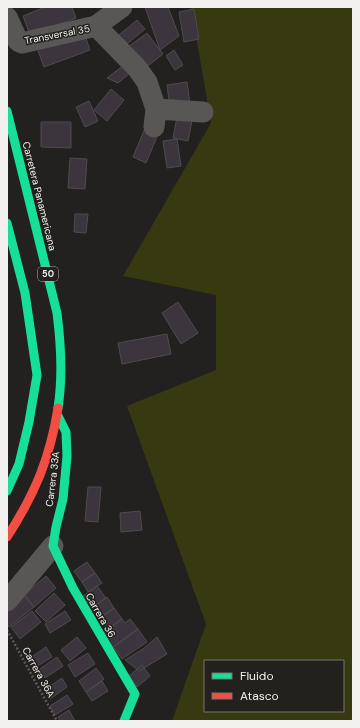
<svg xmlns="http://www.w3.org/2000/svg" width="360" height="728" viewBox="0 0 360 728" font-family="'DM Sans',sans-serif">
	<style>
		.green { fill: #373910; fill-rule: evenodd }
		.building { fill: #3c353e; stroke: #4d4c4c }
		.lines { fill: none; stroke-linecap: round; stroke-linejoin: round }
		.path { stroke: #5b5a59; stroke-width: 2.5; stroke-dasharray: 2 2; stroke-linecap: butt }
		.street { stroke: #585756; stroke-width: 21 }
		.fast { stroke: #16e098; stroke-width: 9 }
		.jam { stroke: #f24e42; stroke-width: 9 }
		.labels { text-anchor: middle; stroke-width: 3; stroke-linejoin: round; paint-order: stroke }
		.shield { fill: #23211e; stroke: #b5b3b0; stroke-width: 1 }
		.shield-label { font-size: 9px; font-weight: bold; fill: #f3f1ef }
		.street-label { font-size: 10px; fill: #f3f1ef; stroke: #23211e }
	</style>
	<rect width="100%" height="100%" fill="#22211f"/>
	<path class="green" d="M191,7h162v714h-181l34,-97 -79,-218 89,-36v-75l-93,-19 88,-153zM205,661h138v50h-138z"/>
	<path class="building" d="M45,7h27l4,11 -46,17 -7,-19z
		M145,7h23l11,29 -19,14z
		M194,9l5,30 -15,3 -5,-30z
		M137,20l8,9 -18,15 -8,-9z
		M83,30l7,20 -46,17 -7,-19z
		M147,33l16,21 -18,14 -17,-21z
		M174,50l9,15 -8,5 -9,-14z
		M124,65l6,8 -12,10 -11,-5z
		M187,82l3,22 -20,3 -3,-22z
		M111,89l13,11 -17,21 -13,-11z
		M89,101l9,20 -13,6 -9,-20z
		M178,112l15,3 -5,26 -15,-3z
		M41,122h30v26l-30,-1z
		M146,126l13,6 -13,31 -13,-6z
		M177,139l4,27 -14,2 -4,-27z
		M70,158l17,1 -2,30 -17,-1z
		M75,214h13l-2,19 -12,-1z
		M178,302l20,31 -17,11 -19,-31z
		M167,334l4,20 -49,10 -4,-21z
		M88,487h13l-3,35 -13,-1z
		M140,511l2,19 -21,2 -1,-19z
		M87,562l8,11 -13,9 -8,-11z
		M95,573l7,10 -14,9 -6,-10z
		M46,576l10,12 -22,19 -10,-12z
		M97,586l9,12 -14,10 -9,-12z
		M54,593l11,12 -19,17 -11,-11z
		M24,595l10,12 -25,20 -2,-3v-15z
		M107,597l7,11 -15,11 -7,-11z
		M114,608l8,11 -15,11 -8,-11z
		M32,611l9,11 -21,17 -9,-12z
		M65,611l6,9 -21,13 -5,-9z
		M122,619l3,4 5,-4 8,10 -25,18 -10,-14z
		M138,629l9,13 -25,17 -9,-12z
		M77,637l9,11 -16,13 -9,-11z
		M157,637l10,17 -28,17 -14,-11 18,-11z
		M46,647l6,10 -16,10 -6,-9z
		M88,653l7,11 -20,13 -7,-12z
		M57,657l6,9 -18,12 -5,-9z
		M142,665l8,11 -13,11 -8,-11z
		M96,668l8,11 -18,13 -7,-11z
		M62,678l5,9 -17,12 -6,-9z
		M102,681l6,10 -16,10 -6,-9z
		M67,695l6,9 -18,11 -5,-9z
		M69,710l6,11h-15l-2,-4z"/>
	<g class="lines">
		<path class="path" d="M7,630l50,91"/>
		<path class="street" d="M7,17l11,24 4,2 74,-17 26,-19
			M96,26l41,42 10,14 9,27 -2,18
			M156,109l47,3
			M7,601l46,-55"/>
		<path class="fast" d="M7,111l50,202c4,31 6,63 1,95
			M7,223l18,70 12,82 -8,47 -10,42 -12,27
			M58,416l8,16 1,24 -4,43 -7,28 -3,19 20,42 62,106 -11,27"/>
		<path class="jam" d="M7,537c28,-43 43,-79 51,-129"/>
	</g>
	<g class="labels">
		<rect class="shield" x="38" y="267" width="20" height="14" rx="3"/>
		<g class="shield-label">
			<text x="48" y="277">50</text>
		</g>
		<g class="street-label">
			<text transform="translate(57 34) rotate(-11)" y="4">Transversal 35</text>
			<text transform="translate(40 196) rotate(76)" y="4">Carretera Panamericana</text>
			<text transform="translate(52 479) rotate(-83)" y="4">Carrera 33A</text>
			<text transform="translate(101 615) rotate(60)" y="4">Carrera 36</text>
			<text transform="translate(39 672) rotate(61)" y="4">Carrera 36A</text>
		</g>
	</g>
	<rect width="360" height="728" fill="none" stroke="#f3f1ef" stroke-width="16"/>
	<rect x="204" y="660" width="140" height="52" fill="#23211e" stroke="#767472"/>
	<rect x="212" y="673" width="20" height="6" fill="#16e098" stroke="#767472"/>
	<text x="240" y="680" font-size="12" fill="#f3f1ef">Fluido</text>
	<rect x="212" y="693" width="20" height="6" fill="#f24e42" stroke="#767472"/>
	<text x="240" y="700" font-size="12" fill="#f3f1ef">Atasco</text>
</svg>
